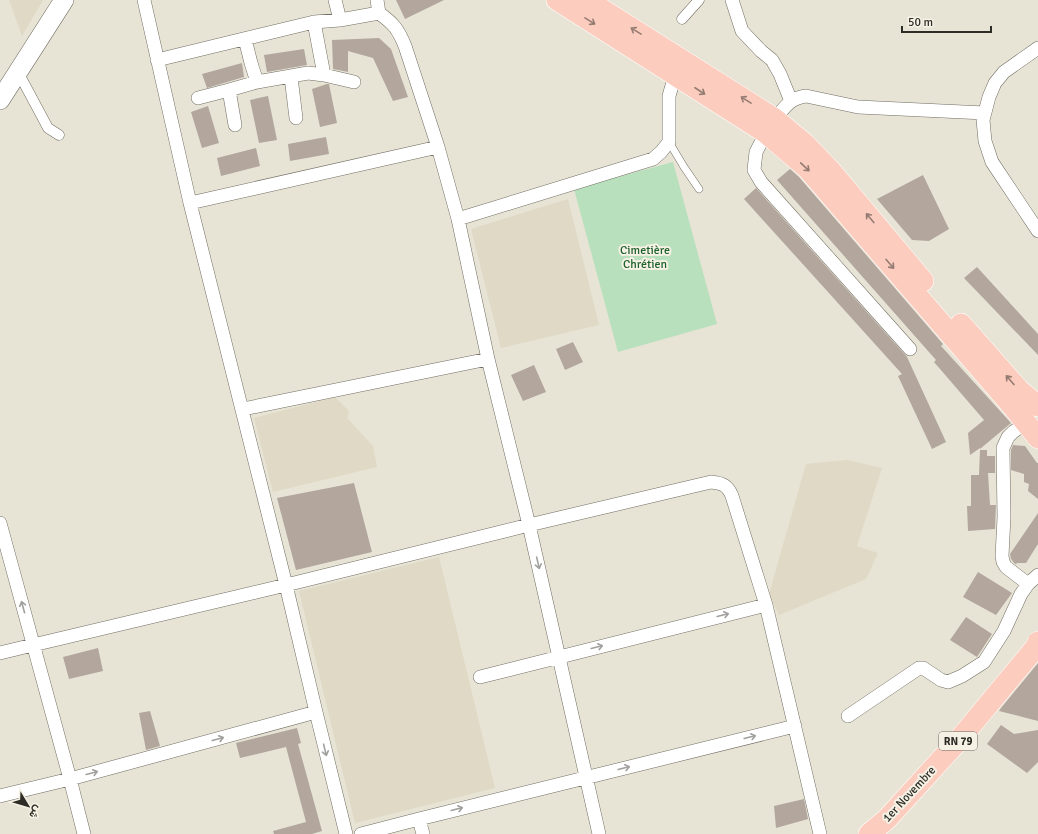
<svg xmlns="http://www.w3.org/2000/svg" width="1038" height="834" viewBox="0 0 1038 834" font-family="Signika,Vazirmatn,sans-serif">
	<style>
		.built { fill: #dfd9c5 }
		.green { fill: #b8e0bc }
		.building { fill: #b2a69d }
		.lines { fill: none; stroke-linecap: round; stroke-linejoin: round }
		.service-casing { stroke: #716d62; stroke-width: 8 }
		.pedestrian-casing { stroke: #716d62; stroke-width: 11 }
		.minor-casing { stroke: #716d62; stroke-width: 14 }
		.secondary-casing { stroke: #716d62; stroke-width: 20 }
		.primary-casing { stroke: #fff; stroke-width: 22 }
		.service { stroke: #fff; stroke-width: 7 }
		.pedestrian { stroke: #fff; stroke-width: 10 }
		.minor { stroke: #fff; stroke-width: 13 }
		.secondary { stroke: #fff; stroke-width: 19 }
		.primary { stroke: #fccdbe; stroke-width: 21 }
		.oneway { stroke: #957c72 }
		.oneway2 { stroke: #a1a09e }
		.labels { text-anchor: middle; stroke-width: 4; stroke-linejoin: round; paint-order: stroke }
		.shield { fill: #f5f1e4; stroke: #6a6760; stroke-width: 1 }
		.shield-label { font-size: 11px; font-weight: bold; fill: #2e2c27 }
		.park-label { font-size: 12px; fill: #1d612c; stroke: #f5f1e4 }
		.street-label { font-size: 12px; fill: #2e2c27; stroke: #f5f1e4 }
	</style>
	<rect width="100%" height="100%" fill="#e7e4d6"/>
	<path class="built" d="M9,0h34l-21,36z
		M568,199l31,126 -98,23 -30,-119z
		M335,397l14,14 -2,7 26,28 4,21 -104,25 -19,-74z
		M847,460l35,8 -25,78 21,7 -12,26 -87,36 -10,-21 37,-130z
		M439,557l56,231 -140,35 -56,-232z"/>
	<path class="green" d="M673,162l44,162 -99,28 -44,-163z"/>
	<path class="building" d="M396,0h48l-39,19z
		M379,38l12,11 17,48 -15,4 -20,-43 -25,-7v21l-15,-3 -1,-29z
		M304,49l3,16 -40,7 -3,-17z
		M242,63l2,14 -37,11 -5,-14z
		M327,84h2l8,39 -17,4 -8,-38z
		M268,96l9,44 -18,3 -9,-43z
		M208,106l11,37 -17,5 -11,-36z
		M326,137l3,17 -39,7 -2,-17z
		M256,148l4,18 -39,10 -4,-18z
		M790,169l9,8 144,167 -2,2 70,77 -31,26v-1l-10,7 -2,-22 16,-13 -50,-58 2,-2 -159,-180z
		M923,175l26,54 -20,12 -17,-1 -35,-41z
		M756,188l151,169 39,85 -14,7 -34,-73 4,-2 -158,-175z
		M977,267l61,67v21l-74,-77z
		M573,342l10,20 -18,8 -9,-21z
		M534,365l12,27 -23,9 -12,-26z
		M1013,445l12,1 12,17h1v36l-10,-8 1,-7 -5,-2v-8l-13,-4v-20z
		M980,450h7v6h8v17h-7l2,32h6l-1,24 -27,2 -1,-25h4v-31h8z
		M354,483l18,69 -76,18 -19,-72z
		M1038,513v31l-12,19h-8l-3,1 -4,-5 -1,-5z
		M978,572l34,21 -16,22 -33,-18z
		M966,617l26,17 -15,23 -27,-17z
		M98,648l5,23 -34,8 -6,-22z
		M1038,663v58l-39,-10 2,-3z
		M150,711l10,35 -14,4 -7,-37z
		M1001,725l13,9 24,-4v32l-11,11 -40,-29z
		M297,728l4,15 -3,1 24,87 -10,3h-38l-1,-3 33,-9 -20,-75 -46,11 -4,-15z
		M804,799l4,20 -32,9 -2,-22z"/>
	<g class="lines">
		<defs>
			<path id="service" d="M669,142l15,25 15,22"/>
			<path id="pedestrian" d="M682,19l17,-19
				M18,72l30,56 11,7"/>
			<path id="minor" d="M144,0l46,203 96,382 30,127 30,122
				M335,0l5,20
				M377,0l2,13c15,11 19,16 26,33l33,101 20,72 30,140 41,166 70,309
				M732,0l10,31 19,20 11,9 8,14 11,27
				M314,22l10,53 30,7
				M245,39l6,24 6,19
				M1038,48l-34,24 -9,11 -6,14 -6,23 2,21 7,21 46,69
				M157,60l157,-38 26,-2 39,-7
				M291,77l5,41
				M229,90l6,35
				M198,98l31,-8 28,-8 51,-9 16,2
				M775,119c10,-12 15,-21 31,-23l52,11 127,6
				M766,133l-10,19 -2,18 7,12 149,167
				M190,203l248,-56
				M458,219l195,-60 8,-7 8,-10v-46l6,-21
				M243,409l245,-50
				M1026,423l-13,9 -5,5 -5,11 1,69 -2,39 1,6 3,5 22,17
				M0,523l70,256 14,55
				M0,653l33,-8 253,-60 243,-60 182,-43c12,1 17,4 21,14l34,109 54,229
				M480,677l286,-72
				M848,716l71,-48h4l18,12 7,2 14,-6 22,-14 20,-31 17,-37 7,-10 10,-9
				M0,796l70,-17 246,-67
				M419,819l4,15
				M361,834l58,-15 376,-93"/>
			<path id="secondary" d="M0,100l64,-100"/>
			<path id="primary" d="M557,0l209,133 41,35 207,240 24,30
				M587,0l188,119 30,25 25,26 93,111
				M961,324l58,66 19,16
				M869,834l18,-15 71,-78 78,-94 2,-5"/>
		</defs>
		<use href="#service" class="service-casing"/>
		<use href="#pedestrian" class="pedestrian-casing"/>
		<use href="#minor" class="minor-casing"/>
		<use href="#secondary" class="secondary-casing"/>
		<use href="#primary" class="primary-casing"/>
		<use href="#service" class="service"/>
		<use href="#pedestrian" class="pedestrian"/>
		<use href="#minor" class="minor"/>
		<use href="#secondary" class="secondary"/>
		<use href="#primary" class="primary"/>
	</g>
	<defs><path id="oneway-shaft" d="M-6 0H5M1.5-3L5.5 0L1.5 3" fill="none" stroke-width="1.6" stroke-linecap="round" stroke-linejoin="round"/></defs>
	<g class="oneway">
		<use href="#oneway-shaft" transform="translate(590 21) rotate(32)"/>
		<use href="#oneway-shaft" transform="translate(636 31) rotate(-148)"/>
		<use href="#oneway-shaft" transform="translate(700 91) rotate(33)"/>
		<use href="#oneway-shaft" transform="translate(746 100) rotate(-148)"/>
		<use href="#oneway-shaft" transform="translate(805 167) rotate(43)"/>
		<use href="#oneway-shaft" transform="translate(870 218) rotate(-130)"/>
		<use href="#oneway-shaft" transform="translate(890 264) rotate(49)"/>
		<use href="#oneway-shaft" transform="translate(1010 380) rotate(-131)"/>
	</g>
	<g class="oneway2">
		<use href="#oneway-shaft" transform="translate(538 563) rotate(77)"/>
		<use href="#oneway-shaft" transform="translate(23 607) rotate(-105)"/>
		<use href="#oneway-shaft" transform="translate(723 615) rotate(-14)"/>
		<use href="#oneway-shaft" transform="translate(597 647) rotate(-14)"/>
		<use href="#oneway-shaft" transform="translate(750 737) rotate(-14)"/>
		<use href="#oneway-shaft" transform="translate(218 739) rotate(-15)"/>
		<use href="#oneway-shaft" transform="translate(325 750) rotate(76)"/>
		<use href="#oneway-shaft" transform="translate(624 768) rotate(-14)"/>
		<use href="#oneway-shaft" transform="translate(92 773) rotate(-15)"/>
		<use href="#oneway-shaft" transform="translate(457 809) rotate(-14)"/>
	</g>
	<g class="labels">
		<rect class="shield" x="939" y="732" width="38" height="18" rx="3"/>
		<g class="shield-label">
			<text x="958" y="745">RN 79</text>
		</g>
		<g class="park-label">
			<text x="645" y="254">Cimetière<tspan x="645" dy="14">Chrétien</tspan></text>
		</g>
		<g class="street-label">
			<text transform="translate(909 794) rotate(-47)" y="4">1er Novembre</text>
		</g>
	</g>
	<g transform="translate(28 806) rotate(128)" stroke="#f5f1e4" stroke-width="3" paint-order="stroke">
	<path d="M0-3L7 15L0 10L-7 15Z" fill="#2e2c27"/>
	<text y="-6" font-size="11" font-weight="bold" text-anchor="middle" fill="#2e2c27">ش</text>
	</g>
	<path d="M902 26v6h89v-6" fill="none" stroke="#2e2c27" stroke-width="2"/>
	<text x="908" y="26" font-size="12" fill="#2e2c27" stroke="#f5f1e4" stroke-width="3" paint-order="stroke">50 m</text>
</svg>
